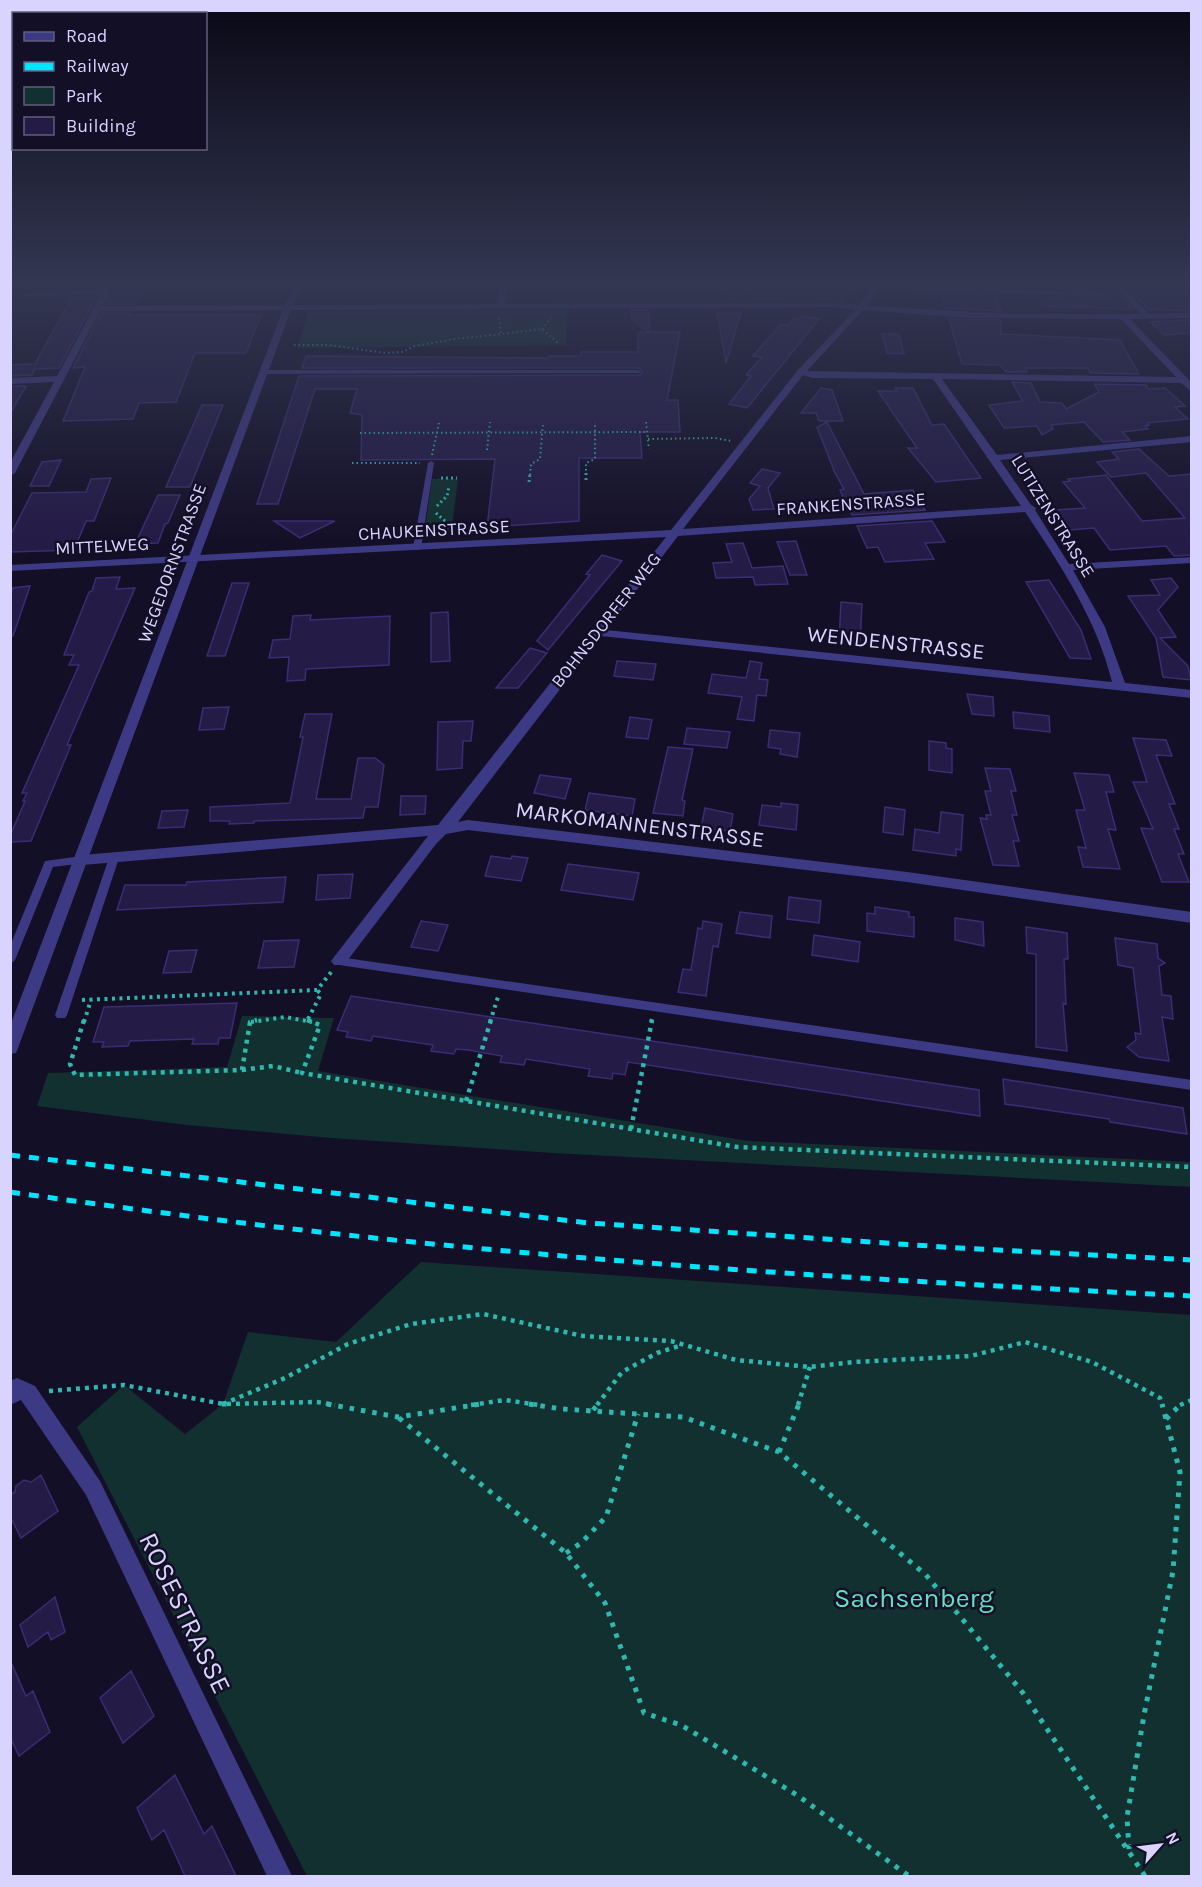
<svg xmlns="http://www.w3.org/2000/svg" width="1202" height="1887" viewBox="0 0 1202 1887" font-family="Karla,sans-serif">
	<style>
		.green { fill: #12302f }
		.building { fill: #241b47; stroke: #3b2d73; stroke-width: 1.5 }
		.lines { fill: none; stroke-linecap: round; stroke-linejoin: round }
		.path-far4 { stroke: #2fb8b0; stroke-width: 2; stroke-dasharray: 1.5 3; stroke-linecap: butt }
		.path-far3 { stroke: #2fb8b0; stroke-width: 3; stroke-dasharray: 2 3; stroke-linecap: butt }
		.path-far2 { stroke: #2fb8b0; stroke-width: 4; stroke-dasharray: 3 4.5; stroke-linecap: butt }
		.path-far1 { stroke: #2fb8b0; stroke-width: 4.5; stroke-dasharray: 4 5; stroke-linecap: butt }
		.path { stroke: #2fb8b0; stroke-width: 5; stroke-dasharray: 4.5 7; stroke-linecap: butt }
		.service { fill: #3d3a85; fill-rule: evenodd }
		.minor { fill: #3d3a85; fill-rule: evenodd }
		.tertiary { fill: #3d3a85; fill-rule: evenodd }
		.rail { stroke: #00e5ff; stroke-width: 5; stroke-dasharray: 10 9; stroke-linecap: butt }
		.labels { text-anchor: middle; stroke-width: 5; stroke-linejoin: round; paint-order: stroke }
		.far-street-label { font-size: 18px; fill: #d9d4ff; stroke: #130f26 }
		.street-label { font-size: 22px; fill: #d9d4ff; stroke: #130f26 }
		.near-park-label { font-size: 27px; fill: #5fe0c0; stroke: #130f26 }
		.near-street-label { font-size: 27px; fill: #d9d4ff; stroke: #130f26 }
	</style>
	<rect width="100%" height="100%" fill="#130f26"/>
	<path class="green" d="M723,281h138l-17,22 -117,-2z
		M567,309l-1,36 -269,3 12,-37z
		M432,479h26l-7,56 -27,1z
		M242,1016l92,2 -16,53 431,70 442,21v25l-638,-34 -222,-15 -144,-13 -150,-19 11,-33 179,-6z
		M421,1262l770,53v561h-884l-230,-449 47,-42 61,49 38,-30 25,-72 88,10z"/>
	<path class="building" d="M118,281h30l-13,23h-28z
		M938,281h52l2,6 -53,-2z
		M1033,281h76l23,28 -89,-3 -4,-9 70,2 5,-5 -5,-3 -73,-3z
		M1122,281l61,3 8,7v20l-43,-2z
		M941,293l54,2 6,16 -55,-3z
		M97,296l-38,72 -24,1 -3,6 -22,1v-11l25,-1 37,-67z
		M631,310h17l2,22h30l-13,68h11l2,32h-40l2,26h-63v63l-92,6 8,-68 -134,1 1,-45 -12,-2 7,-24h-42l-37,115h-21l42,-128 341,-1 3,-3 -5,-4h-336l4,-12 243,2v-2h32v-4h57v-20h11l-17,-13z
		M717,312h24l-15,51z
		M101,313h29l-1,2h132l-15,38h-51l-19,49 -37,1 -6,16 -70,2 22,-54 -12,1z
		M801,316l18,3 -72,89 -18,-4 22,-28 -5,-1 16,-18 -9,-1 28,-32 7,1 6,-7 4,1z
		M949,319l52,1v14l119,6 19,34 -49,-1 -2,-5h-63l2,4h-21l-6,-7 -38,-1z
		M1191,320v13l-27,2 -14,-13z
		M882,334h17l5,20 -17,-1z
		M1012,382l19,1 9,19 22,1 4,6 33,-17 -4,-8 51,1 2,4 17,-1 20,18 -10,1 13,12 -41,4 2,2 -4,1 3,3 -26,3 8,8 -27,2 -19,-20 -33,3 2,4 -11,6 -5,-9 -33,2 -15,-23 34,-4z
		M10,386h16l-16,28z
		M821,388l11,2 11,31h-24l-3,-8h-15z
		M895,388h18l19,37 12,-1 37,54 -45,4 -28,-34h9l-39,-57h19z
		M202,405h21l-33,82h-24z
		M827,422l37,72 49,-4 12,20 -73,5 -12,-25 4,-1 -9,-16 -18,-46z
		M1139,449l30,27 22,-2v81l-17,1 -8,-10 -56,4 -16,-22 -25,2 -14,-20 30,-2 -22,-26 7,-1 -2,-2 38,-4 36,46 43,-3 -39,-45 -35,4 -14,-15 22,-3 -7,-7z
		M61,460l-12,26h-19l12,-24z
		M762,469l18,4 -12,15 6,21 -21,1 -4,-11 11,-13 -10,-3z
		M111,478l-17,43h-8l-12,29 -64,2v-16l22,-43 54,-1 5,-13z
		M158,495h22l-12,28 -3,1 -7,19 -23,1z
		M274,521h61l-35,17z
		M932,521l13,21 -20,1 9,16 -49,3 -7,-15 -11,1 -10,-22z
		M796,541l11,34h-17l-13,-33z
		M743,543l9,25 31,-2 5,18 -33,1 -2,-8 -37,1 -3,-15 19,-1 -6,-18z
		M602,555l20,6 -74,89 -11,-9 53,-66 -4,-1z
		M120,577l-4,12 19,-1 -68,157h4l-40,96 -21,1v-6l15,-35h-2l4,-8h-5l57,-128h-10l5,-10h-10l25,-63 3,-1 4,-13z
		M1171,578l7,9 -20,23 18,27 -16,1 28,28 3,14 -28,-3 -7,-39 -28,-42 32,-1 -9,-15z
		M1049,580l32,50 10,29 -21,-1 -44,-76z
		M232,583h17l-24,73h-18z
		M30,586l-17,50 -3,-1v-40l3,-7z
		M841,602l21,2 -2,39 -21,-2z
		M448,612l2,49 -19,1v-49z
		M311,615l-1,5 80,-4 -1,49 -83,4 -1,11 -18,1 2,-24 -20,1 4,-18 17,-1 3,-23z
		M530,648l17,5 -29,35h-22z
		M617,661l39,3 -3,16 -39,-4z
		M750,661l12,2 -3,16 9,1 -2,16 -9,-1 -3,26 -17,-2 5,-22 -34,-4 4,-19 34,4z
		M967,694l26,3 1,19 -22,-2z
		M229,707l-5,22 -25,1 4,-22z
		M1013,712l36,4 1,16 -36,-4z
		M305,714h27l-16,85h35l7,-41h17l9,7 -6,42h-13l-2,11 -109,3v2l-25,1 1,-3h-20v-14l80,-4 13,-66h-3z
		M630,717l22,3 -4,19 -22,-2z
		M473,721l-2,20h-8l-1,27 -25,2 1,-48z
		M687,728l43,4 -3,16 -43,-4z
		M770,730l30,3 -3,24 -17,-3 1,-5 -13,-2z
		M1133,738l33,2 6,16 -16,-1 19,49h-6l10,25h-5l10,25h-6l11,28h-27l-21,-54 12,1 -20,-47h14z
		M929,741l17,2v5l6,1v24l-23,-3z
		M668,747l25,2 -11,51 3,1 -2,15 -30,-3z
		M985,768l25,1 6,22h-5l6,24h-5l7,26h-6l6,25 -26,-1 -13,-47 7,1 -1,-4h5l-6,-24h6z
		M1074,773l35,2 5,17h-8l10,38 -8,-1 12,40 -37,-2 -5,-20 8,1 -10,-38h9z
		M540,775l31,4 -6,20 -31,-6z
		M589,793l46,6 -3,17 -47,-6z
		M401,796h25l-1,18 -25,1z
		M781,803l17,2 -2,25 -37,-5 3,-20 19,2z
		M885,807l20,3 -2,25 -20,-3z
		M705,808l28,6 -3,17 -29,-3z
		M188,810l-4,17 -26,1 4,-17z
		M941,812l22,3 -2,35 -5,-1v7l-43,-6 2,-21 24,4z
		M491,856l20,3 1,-3 16,2 -7,23 -36,-5z
		M568,864l71,9 -6,27 -72,-10z
		M353,874l-3,24 -34,2 2,-25z
		M286,877l-3,25 -166,8 8,-25h61l1,-3z
		M789,897l32,4 -2,22 -32,-4z
		M875,907l34,5v5h5v20l-47,-6v-18l8,1z
		M740,912l32,4 -2,22 -34,-5z
		M955,918l28,4 1,24 -29,-6z
		M421,921l27,4 -10,26 -27,-4z
		M703,921l19,3 -4,23 -5,-1 -7,50 -28,-4 5,-23 8,1 7,-42 4,1z
		M1026,927l41,6 1,26h-4l2,45 -3,-1 4,48 -31,-4v-93l-9,-1z
		M814,935l46,7 -2,20 -46,-7z
		M1115,938l42,6 1,14 7,5 -6,3 3,29 9,1 2,23 -11,-2 7,44 -30,-4 -12,-10 9,-7 -1,-7 6,1 -8,-66 -15,-3z
		M299,940l-5,27 -36,1 6,-27z
		M197,950l-6,22 -28,1 6,-22z
		M351,996l628,94 1,26 -352,-54 -3,13 -12,-2 -1,6 -24,-3 2,-7 -64,-10 -2,6 -24,-3 2,-6 -34,-6 -12,-1 -2,5 -23,-3 2,-6 -60,-9 -2,5 -25,-4 2,-5 -11,-2z
		M237,1003l-7,35h-11l-1,6h-26l2,-5 -64,2 -2,5 -26,1 2,-5h-11l11,-35z
		M1003,1079l180,29 4,26 -77,-12 -1,-3 -104,-15z
		M41,1475l17,36 -37,27 -11,-22v-21l5,-3 1,-6 8,-6 7,2z
		M55,1597l10,35 -14,8 -3,-8 -20,15 -8,-22z
		M10,1660l16,36 7,-5 17,41 -31,24 -9,-19z
		M131,1671l23,45 -31,27 -23,-45z
		M175,1775l29,59 8,-8 24,50h-51l-21,-46 -12,10 -15,-32z"/>
	<g class="lines">
		<path class="path-far4" d="M742,281l5,13
			M499,318l2,16 41,-5 16,14
			M542,329l9,-11
			M294,345h35l57,8 16,-1 13,-6 39,-7 47,-5
			M646,422l3,27
			M360,433l287,-1
			M648,439l67,-1 16,3
			M487,450l3,-28
			M432,455l7,-32
			M352,463h68
			M530,475l1,-11 9,-5 3,-36
			M586,475v-12l9,-4v-37"/>
		<path class="path-far3" d="M586,473v8
			M441,478h16
			M529,482l1,-9
			M437,506l10,-10 2,-9
			M436,513l10,9 1,11"/>
		<path class="path-far2" d="M82,1000l235,-10 15,-19
			M308,1019l13,-25 -4,-4
			M84,1022l7,-22
			M251,1022l34,-5 27,5
			M490,1022l8,-25
			M651,1022l1,-3"/>
		<path class="path-far1" d="M84,1020l-14,44 5,11 167,-5 8,-48 7,-2
			M307,1020l13,5 -18,48 435,74 455,20
			M242,1070l31,-4 29,7
			M466,1101l25,-81
			M631,1129l21,-109
			M49,1391l75,-6 99,19 94,-2 18,3
			M223,1404l62,-26 63,-34 63,-20 72,-10 100,22 88,5 65,19 74,7 44,-5 117,-6 54,-14 67,20 68,36 2,7
			M471,1405l34,-5 34,5
			M597,1405l25,-33 35,-19 25,-8
			M798,1405l12,-38
			M1180,1405l12,-5"/>
		<path class="path" d="M222,1404h8
			M327,1404l71,13 83,-13
			M529,1404l33,5 121,8 96,35 147,123 97,118 122,183
			M593,1410l5,-6
			M399,1418l167,135 39,50 39,110 37,12 116,70 112,81
			M1166,1419l15,-15
			M779,1452l20,-48
			M566,1553l15,-10 25,-26 32,-103
			M1129,1849l-2,-32 17,-102 29,-144 7,-99 -18,-68"/>
		<path class="service" d="M878,281l35,5 196,7 3,2 -3,2 -196,-7 -37,-6 -1,-1z
			M638,370l3,2 -1,1 -376,1 -3,-2 3,-2z
			M431,461l3,2 -13,85 -4,2 -4,-2 15,-85z
			M114,854l5,4 -52,157 -2,3h-8l-2,-3 54,-157z
			M82,856l5,4 -2,3 -32,4 -38,93 -5,4v-18l35,-85z
			M339,957l853,123v10l-853,-125 -4,-1 -1,-3 1,-3z"/>
		<path class="minor" d="M108,281h8l-13,25 394,-2 3,-23h8l-3,23 330,-1 24,2 16,-24h8l-16,25 146,8h127l-29,-33h8l30,33 43,-1v5l-62,1 62,64v9l-11,-9 -239,-4 55,76 195,-19v6l-192,18 31,45 5,3 -1,2 34,54 123,-7v6l-119,7 32,57 20,56 67,7v8l-591,-62 -143,186 10,-2 439,52 285,40v11l-285,-41 -439,-52 -22,4 -10,10 -92,121h-10l-3,-4 3,-4 94,-121 -346,29 -5,-1 -2,-4 2,-4 5,-1 356,-30 228,-288 -656,34v-6l661,-35 127,-160 57,-60 -20,-3 -735,4 -85,162 -5,3v-13l44,-81 -44,2v-6l47,-2 44,-82 -75,3 -4,-2 4,-2 78,-4zM863,310l105,8 153,1 55,58 -369,-6zM803,375l9,3 121,1 88,127 -338,23zM1025,512c35,52 72,108 87,170l-506,-52 72,-94z
			M17,1378l18,8 65,95 192,395h-25l-181,-381 -65,-95 -11,5v-24z"/>
		<path class="tertiary" d="M297,281h8l-13,26 -274,741 -2,5 -6,1v-28l274,-719z"/>
		<path class="rail" d="M10,1155l579,68 370,25 233,12
			M10,1192c148,21 296,40 444,54 246,24 492,38 738,50"/>
	</g>
	<linearGradient id="sky" x2="0" y2="1"><stop stop-color="#0a0815"/><stop offset="0.52" stop-color="#333752"/><stop offset="1" stop-color="#333752" stop-opacity="0"/></linearGradient>
	<rect width="1202" height="545" fill="url(#sky)"/>
	<g class="labels">
		<g class="far-street-label">
			<text transform="translate(851 504) rotate(-4)" y="6">FRANKENSTRASSE</text>
			<text transform="translate(1053 516) rotate(58)" y="6">LUTIZENSTRASSE</text>
			<text transform="translate(434 530) rotate(-3)" y="6">CHAUKENSTRASSE</text>
			<text transform="translate(102 546) rotate(-3)" y="6">MITTELWEG</text>
			<text transform="translate(172 563) rotate(-70)" y="6">WEGEDORNSTRASSE</text>
			<text transform="translate(606 620) rotate(-52)" y="6">BOHNSDORFER WEG</text>
		</g>
		<g class="street-label">
			<text transform="translate(896 642) rotate(6)" y="8">WENDENSTRASSE</text>
			<text transform="translate(640 824) rotate(7)" y="8">MARKOMANNENSTRASSE</text>
		</g>
		<g class="near-park-label">
			<text x="914" y="1607">Sachsenberg</text>
		</g>
		<g class="near-street-label">
			<text transform="translate(185 1613) rotate(64)" y="9">ROSESTRASSE</text>
		</g>
	</g>
	<rect width="1202" height="1887" fill="none" stroke="#d9d4ff" stroke-width="24"/>
	<rect x="12" y="12" width="195" height="138" fill="#130f26" stroke="#625e7d" stroke-width="1.5"/>
	<rect x="24" y="32" width="30" height="9" fill="#3d3a85" stroke="#625e7d" stroke-width="1.5"/>
	<text x="66" y="42" font-size="18" fill="#d9d4ff">Road</text>
	<rect x="24" y="62" width="30" height="9" fill="#00e5ff" stroke="#625e7d" stroke-width="1.5"/>
	<text x="66" y="72" font-size="18" fill="#d9d4ff">Railway</text>
	<rect x="24" y="87" width="30" height="18" fill="#12302f" stroke="#625e7d" stroke-width="1.5"/>
	<text x="66" y="102" font-size="18" fill="#d9d4ff">Park</text>
	<rect x="24" y="117" width="30" height="18" fill="#241b47" stroke="#625e7d" stroke-width="1.5"/>
	<text x="66" y="132" font-size="18" fill="#d9d4ff">Building</text>
	<g transform="translate(1160 1845) rotate(62)" stroke="#130f26" stroke-width="4.5" paint-order="stroke">
	<path d="M0-4.5L10 22L0 15L-10 22Z" fill="#d9d4ff"/>
	<text y="-9" font-size="16" font-weight="bold" text-anchor="middle" fill="#d9d4ff">N</text>
	</g>
</svg>
